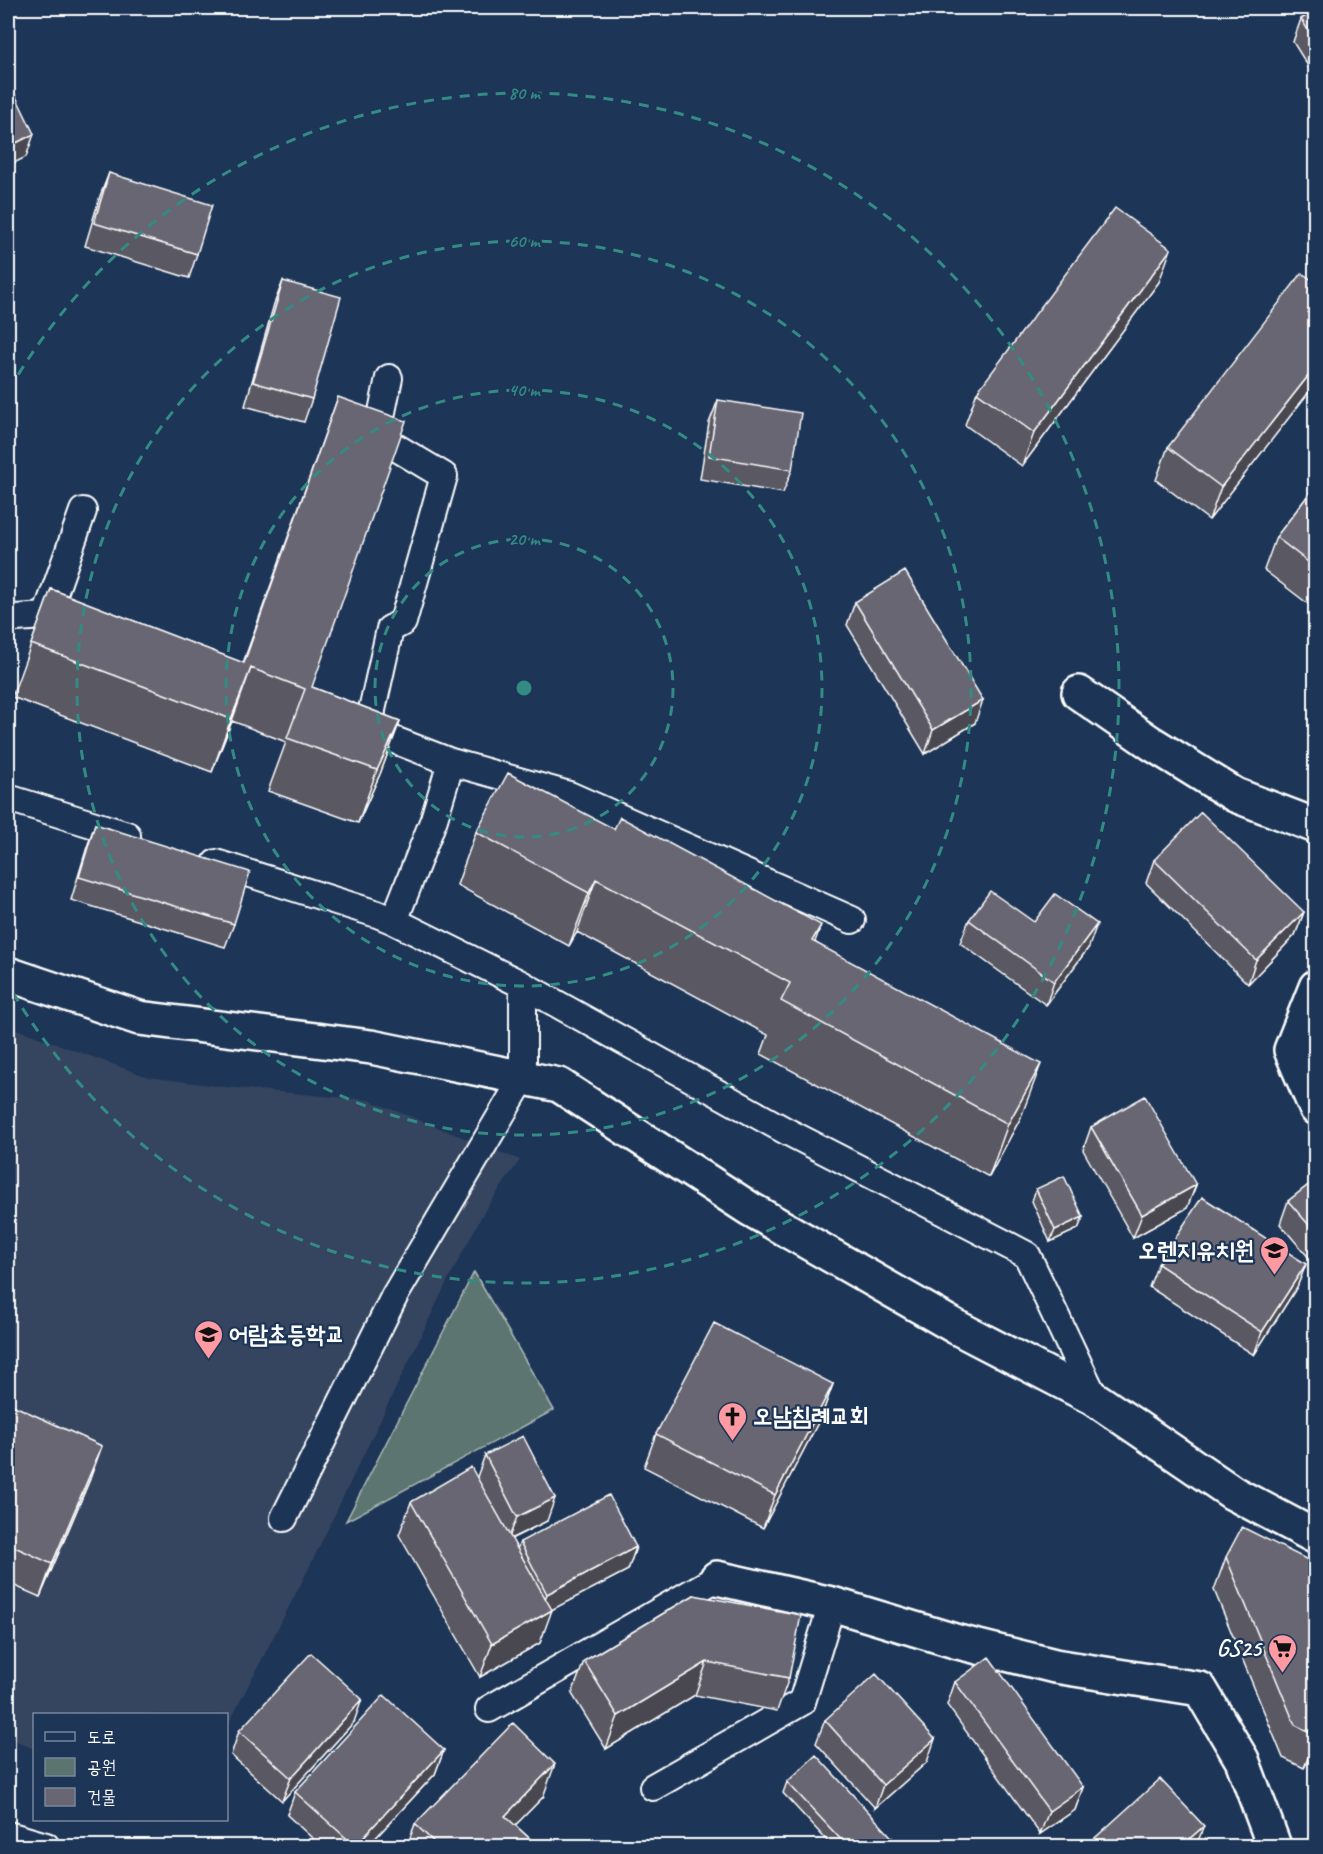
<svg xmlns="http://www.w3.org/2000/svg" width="1323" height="1854" viewBox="0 0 1323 1854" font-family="Caveat,'Poor Story',sans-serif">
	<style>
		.built { fill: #34445f }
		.green { fill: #5b7470; stroke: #adbab8; stroke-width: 1.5 }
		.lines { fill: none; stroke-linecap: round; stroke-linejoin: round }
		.service-casing { stroke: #fff; stroke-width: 30 }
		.minor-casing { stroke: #fff; stroke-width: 38 }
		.service { stroke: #1d3557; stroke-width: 26 }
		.minor { stroke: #1d3557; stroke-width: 33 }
		.wall { fill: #5a5863; stroke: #fff; stroke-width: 1.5 }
		.shaded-wall { fill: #4a4750; stroke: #fff; stroke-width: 1.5 }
		.building { fill: #696673; stroke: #fff; stroke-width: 1.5 }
		.ring { fill: none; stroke: #338b84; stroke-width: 3; stroke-dasharray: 10 8 }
		.labels { text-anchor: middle; stroke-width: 4.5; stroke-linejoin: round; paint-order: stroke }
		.poi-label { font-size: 24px; font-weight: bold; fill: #fff; stroke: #1d3557; text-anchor: end }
		.centre { fill: #338b84; stroke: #1d3557; stroke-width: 3 }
		.ring-label { font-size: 18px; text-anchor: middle; font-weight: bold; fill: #338b84; stroke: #1d3557; stroke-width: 4.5; stroke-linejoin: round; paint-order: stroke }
	</style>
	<rect width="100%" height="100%" fill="#1d3557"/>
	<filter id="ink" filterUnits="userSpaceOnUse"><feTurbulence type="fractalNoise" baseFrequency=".0167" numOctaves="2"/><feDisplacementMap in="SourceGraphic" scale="12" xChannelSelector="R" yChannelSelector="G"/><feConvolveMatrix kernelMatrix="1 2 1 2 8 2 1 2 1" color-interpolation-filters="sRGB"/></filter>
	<g filter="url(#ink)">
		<path class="built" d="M8,1026l140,51 78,10 142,13 152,60 -36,52 -37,70 -139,288 -81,157 -1,-13h-192v35l-26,-12z"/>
		<path class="green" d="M474,1272l80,138 -208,111z"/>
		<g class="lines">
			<defs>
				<path id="service" d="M389,378l-12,58 67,40 -41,146 -13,7 -18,81 -1,21 80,31 118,33 283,125
					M8,616l8,2 30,-2 37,-105
					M8,798l119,37
					M216,863l161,51 17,7 129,64 263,146 241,124 68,144
					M394,921l40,-102 17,-57
					M284,1518l111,-223 128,-217v-93
					M489,1709l228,-131
					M653,1787l149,-85 30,-98
					M8,1835l38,11"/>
				<path id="minor" d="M1079,693l72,50 84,52 81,31
					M8,974l131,44 232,29 188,38 191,124 206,118 139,72 138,94 83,44
					M1316,987l-25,63 25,58
					M717,1578l115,26 126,38 97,24 145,23 42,71 32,86"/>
			</defs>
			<use href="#service" class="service-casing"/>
			<use href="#minor" class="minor-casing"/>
			<use href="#service" class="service"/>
			<use href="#minor" class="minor"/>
		</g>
		<path class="wall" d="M1316,10v69l-23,-37 8,-23z
			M1316,124v21l-6,-7z
			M109,173l88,81 -8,24 -104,-32 15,-50z
			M283,281l29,118 -8,23 -59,-16 29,-102z
			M1159,282l-137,184 -57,-41 12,-33z
			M1316,283v100l-107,137 -53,-40 12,-33z
			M338,397l-26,290 88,34 -20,53 -22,49 -90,-32 18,-49 -54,-21 -20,51 -200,-75 39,-108 192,74z
			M718,400l74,70 -9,23 -83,-14 9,-56z
			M1316,485v125l-52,-40 12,-33z
			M855,602l120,121 -50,31 -78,-129z
			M95,824l139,100 -9,23 -154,-47 16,-53z
			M476,832l339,110 206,175 -32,60 -228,-123 7,-19 -191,-103 -8,14 -112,-61z
			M1154,860l150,52 -9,23 -47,49 -102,-101z
			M969,920l65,2 55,25 -43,58 -86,-62z
			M1091,1127l105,58 -9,23 -54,30 -50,-88z
			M1316,1179v87l-36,-42 8,-23z
			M1036,1189l47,28 -5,12 -28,13 -18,-41z
			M1158,1264h148l-9,23 -43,68 -105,-68z
			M833,1384l-12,33 -58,111 -119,-61 12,-33z
			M8,1403l82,76 -50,118 -32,-14z
			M485,1455l62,66 -36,18 6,10 3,-7 116,5 -8,23 -77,40 -11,33 -60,34 -81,-142 12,-33 66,-25z
			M1226,1557l90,7v182l-12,22 -21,-10 -69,-168z
			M694,1595l95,83 -12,33 -82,-16 -89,54 -34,-55 12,-33z
			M955,1682l128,105 -8,23 -35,24 -93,-129z
			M825,1720l102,42 -52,46 -59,-65z
			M354,1722l-72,79 -51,-46 8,-24z
			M444,1750l-9,24 -67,72h-47l-34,-31 8,-23z
			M787,1782l113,64h-68l-49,-53z
			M543,1797l-28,28 23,21h-131l8,-22z"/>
		<path class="shaded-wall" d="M34,134l-8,23 -18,9v-19z
			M1171,249l-12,33 -137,184 12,-33z
			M1316,366v17l-107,137 12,-33z
			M251,668l-19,53 -20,51 19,-53z
			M983,700l-8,23 -50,31 8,-24z
			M400,721l-20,53 -22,49 19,-53z
			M596,879l-19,53 -8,14 20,-53z
			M1304,912l-9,23 -47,49 8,-24z
			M1097,924l-8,23 -43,58 8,-23z
			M821,925l-19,53 10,-37z
			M1041,1064l-20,53 -32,60 19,-53z
			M1196,1185l-9,23 -54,30 9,-23z
			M1083,1217l-5,12 -28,13 5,-12z
			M1306,1264l-9,23 -43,68 8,-23z
			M833,1384l-12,33 -58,111 12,-33z
			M102,1446l-12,33 -50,118 12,-33z
			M555,1498l-8,23 -39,19 9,-23z
			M636,1547l-8,23 -90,47 9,-23z
			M552,1610l-12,33 -60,34 12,-33z
			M707,1662l-12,33 -89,54 12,-33z
			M362,1699l-8,23 -72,79 9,-23z
			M1316,1737v9l-12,22z
			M935,1739l-8,23 -52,46 8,-23z
			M444,1750l-9,24 -67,72h-13z
			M555,1764l-12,33 -48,49 10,-30z
			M1083,1787l-8,23 -35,24 9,-23z
			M1204,1826l-8,20h-10l2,-6z"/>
		<path class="building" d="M1316,10v33l-15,-24z
			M8,80l26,54 -26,13z
			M109,173l103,32 -15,49 -103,-31z
			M1115,208l56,41 -137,184 -57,-41z
			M1302,273l14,10v83l-95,121 -53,-40z
			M283,281l58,16 -29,102 -59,-17z
			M338,397l68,24 -94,266 88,34 -23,49 -90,-32 18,-49 -54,-21 -20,51 -200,-75 20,-55 193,74z
			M718,400l83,13 -9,57 -83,-14z
			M1316,485v83l-40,-31z
			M905,571l78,129 -50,30 -78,-128z
			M508,773l106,56 6,-12 201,108 -9,16 229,123 -33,60 -227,-123 9,-18 -194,-104 -7,14 -113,-61z
			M1201,812l103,100 -48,48 -102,-100z
			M95,824l155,48 -16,52 -155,-47z
			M990,891l44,31 21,-28 42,30 -43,58 -85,-62z
			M1145,1096l51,89 -54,30 -51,-88z
			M1064,1176l19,41 -28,13 -19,-41z
			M1316,1179v54l-28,-32z
			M1202,1197l104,67 -44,68 -104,-68z
			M714,1323l119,61 -58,111 -119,-61z
			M8,1403l94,43 -50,118 -44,-20z
			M523,1436l32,62 -38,19 -32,-62z
			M471,1467l81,143 -60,34 -81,-142z
			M609,1495l27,52 -89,47 -27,-52z
			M1242,1527l74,37v171l-21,-10 -69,-168z
			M694,1595l107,20 -12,63 -82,-16 -89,54 -34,-55z
			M311,1653l51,46 -71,79 -52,-47z
			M989,1657l94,130 -34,24 -94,-129z
			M876,1674l59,65 -52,46 -58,-65z
			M384,1695l60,55 -89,96 -60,-54z
			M513,1723l42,41 -50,52 33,30h-100l-23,-22z
			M816,1755l84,91h-53l-60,-64z
			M1160,1779l44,47 -16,14 6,6h-108z"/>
	</g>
	<g class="ring">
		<circle cx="524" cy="688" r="149"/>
		<circle cx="524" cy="688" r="298"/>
		<circle cx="524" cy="688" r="447"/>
		<path d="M9 390A595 595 0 1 1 9 986"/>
	</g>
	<defs>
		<symbol id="school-pin" viewBox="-11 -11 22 30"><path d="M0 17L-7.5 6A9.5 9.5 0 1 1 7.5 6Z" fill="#ff9aa2" stroke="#1d3557"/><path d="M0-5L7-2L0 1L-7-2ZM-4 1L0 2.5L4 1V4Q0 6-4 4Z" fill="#111"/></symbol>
		<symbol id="church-pin" viewBox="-11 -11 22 30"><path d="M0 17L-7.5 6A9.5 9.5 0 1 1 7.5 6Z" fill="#ff9aa2" stroke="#1d3557"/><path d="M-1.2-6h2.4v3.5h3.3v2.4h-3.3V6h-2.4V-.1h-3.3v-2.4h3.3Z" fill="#111"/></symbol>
		<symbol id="supermarket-pin" viewBox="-11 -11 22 30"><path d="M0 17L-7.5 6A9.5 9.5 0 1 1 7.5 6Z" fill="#ff9aa2" stroke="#1d3557"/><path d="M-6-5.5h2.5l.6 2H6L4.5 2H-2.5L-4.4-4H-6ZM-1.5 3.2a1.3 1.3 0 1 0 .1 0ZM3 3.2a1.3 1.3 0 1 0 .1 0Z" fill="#111"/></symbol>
	</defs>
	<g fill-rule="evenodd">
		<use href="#school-pin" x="1258" y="1234" width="33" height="45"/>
		<use href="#school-pin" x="192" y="1318" width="33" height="45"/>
		<use href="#church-pin" x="716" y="1400" width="33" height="45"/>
		<use href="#supermarket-pin" x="1266" y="1632" width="33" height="45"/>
	</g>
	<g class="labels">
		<g class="poi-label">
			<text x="1254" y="1258">오렌지유치원</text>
			<text x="229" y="1342" text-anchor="start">어람초등학교</text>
			<text x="753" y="1424" text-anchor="start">오남침례교회</text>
			<text x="1261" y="1656">GS25</text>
		</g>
	</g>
	<circle cx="524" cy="688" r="9" class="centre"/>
	<g class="ring-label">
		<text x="524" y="99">80 m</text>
		<text x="524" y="247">60 m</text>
		<text x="524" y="396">40 m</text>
		<text x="524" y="545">20 m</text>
	</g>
	<rect width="1323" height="1854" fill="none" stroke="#1d3557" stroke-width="30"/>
	<rect x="15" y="15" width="1293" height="1824" fill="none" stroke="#fff" stroke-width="2" filter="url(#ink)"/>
	<rect x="33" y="1713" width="195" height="108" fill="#1d3557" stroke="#77869a" stroke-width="1.5"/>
	<rect x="45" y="1732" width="30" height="9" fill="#1d3557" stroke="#77869a" stroke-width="1.5"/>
	<text x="87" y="1743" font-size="18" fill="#ffffff">도로</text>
	<rect x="45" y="1758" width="30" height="18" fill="#5b7470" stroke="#77869a" stroke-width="1.5"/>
	<text x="87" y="1773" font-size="18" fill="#ffffff">공원</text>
	<rect x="45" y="1788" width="30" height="18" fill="#696673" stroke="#77869a" stroke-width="1.5"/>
	<text x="87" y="1803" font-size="18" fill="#ffffff">건물</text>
</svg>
